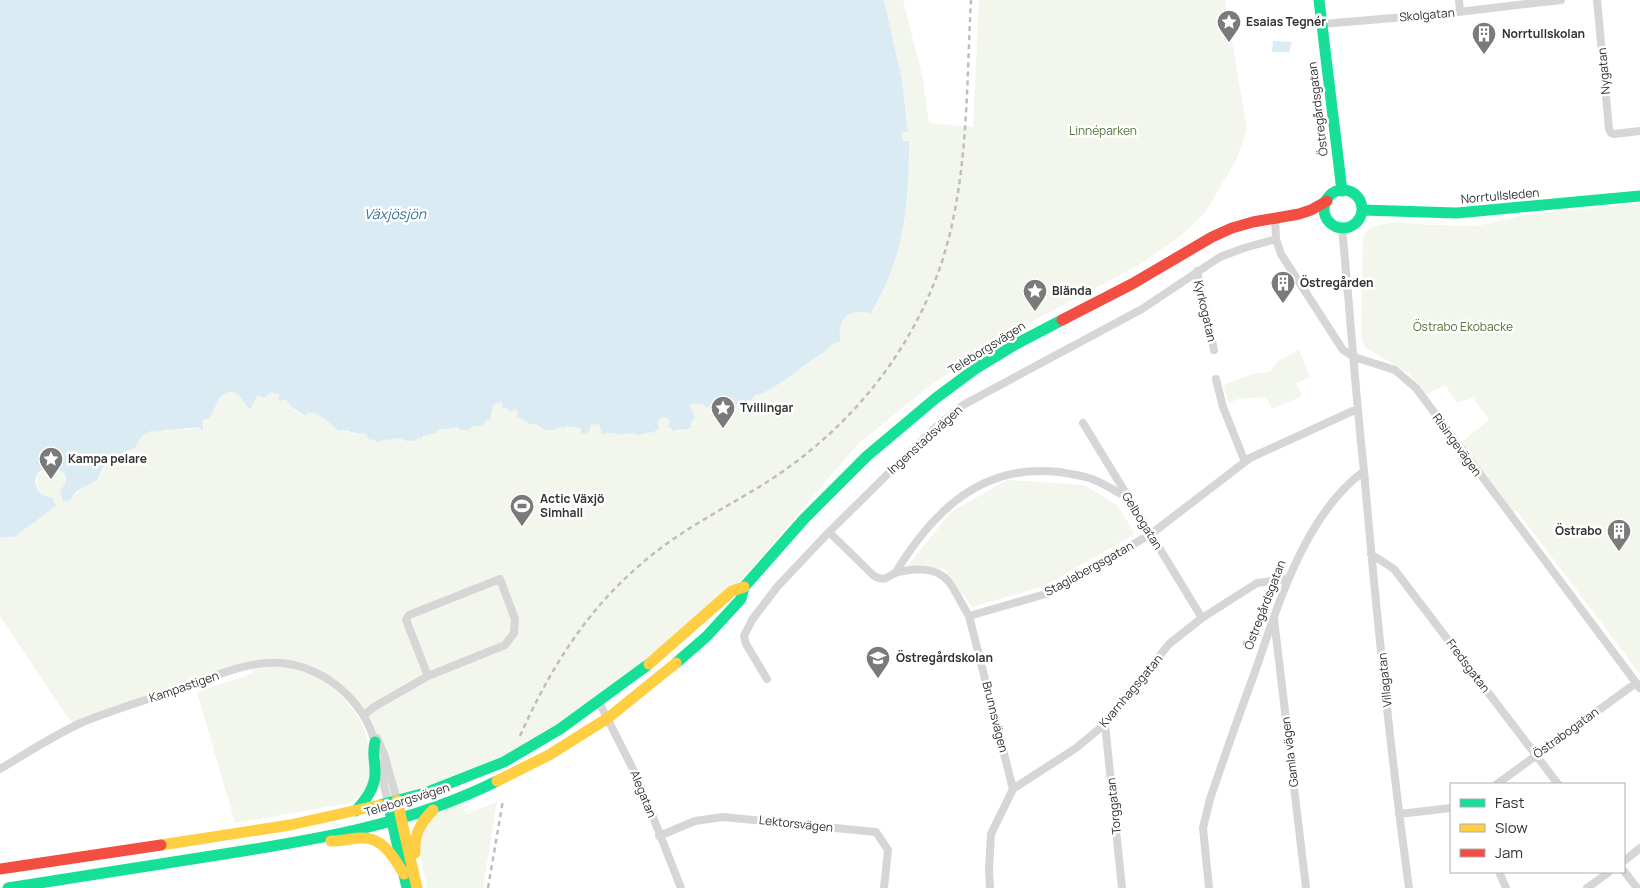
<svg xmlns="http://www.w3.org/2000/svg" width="1640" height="888" viewBox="0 0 1640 888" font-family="Manrope,sans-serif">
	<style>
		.green { fill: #f2f6ed }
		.water { fill: #dbebf4 }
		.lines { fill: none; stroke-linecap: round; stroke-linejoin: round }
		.street { stroke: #d6d6d6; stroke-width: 8 }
		.fast { stroke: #16e098; stroke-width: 11 }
		.slow { stroke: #ffcf43; stroke-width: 11 }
		.jam { stroke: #f24e42; stroke-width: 11 }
		.rail { stroke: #bebebe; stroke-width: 2.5; stroke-dasharray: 5 4; stroke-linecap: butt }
		.labels { text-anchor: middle; stroke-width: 5; stroke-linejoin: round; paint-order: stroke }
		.street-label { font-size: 12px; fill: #323232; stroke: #fff }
		.poi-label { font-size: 12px; font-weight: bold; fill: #323232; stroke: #fff; text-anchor: start }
		.park-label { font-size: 12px; fill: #55723a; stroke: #fff }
		.water-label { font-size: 14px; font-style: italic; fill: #38759c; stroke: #fff }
	</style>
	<rect width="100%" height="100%" fill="#fff"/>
	<path class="green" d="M884,0h19l20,79 6,44 44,4 6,-127h246l22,129 -11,31 -31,53 -27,25 -39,27 -108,57 -44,26 -56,37 -73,59 -126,147 -92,81 -136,90 -116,41 -13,-61 -28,-48 -44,-26 -50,-3 -177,61 -10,-11 -66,-99v-79l35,-17 21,-14c-10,-10 -22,-15 -19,-30 7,-8 22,-15 27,0 2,4 0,8 1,12 1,4 3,8 5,12 8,-10 17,-14 27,-21 5,-5 7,-12 12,-17l3,1 2,-5 8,-2 2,-4 11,-4 6,-11 10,-6 9,1 2,-2 17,-2 7,2 11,-3 6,4 1,-11h3c8,-11 10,-25 24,-29l7,2 12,17 7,-14 4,2c9,-4 9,-6 19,-3l2,6 1,-2 3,1 10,12 10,4 1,-3c13,-2 22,11 32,18l6,-1c4,4 13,5 20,3l2,5 13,4v-2l19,-2 9,3h7l3,-3 2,1 3,-3 13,-3 2,-3 20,-3 2,3h8l6,-4h8l4,-6h4l3,-14 5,-4 5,1 2,5 7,4 1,-3h3l2,4 -2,3 14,8h6l6,4 8,3 9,-4 4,1 3,-2 13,2 1,3 5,3c7,-6 2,-10 14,-10l4,10 9,-1 5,2 15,-2 5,2 17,-3 5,-4 -1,-6 4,-5 6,1 2,3v9l6,2 16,-5 -2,-3 5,-7 -5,-8 2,-5h11l3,3 3,-2 4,6c12,-3 36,-6 42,-17 15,1 25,-16 39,-21l29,-20 11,-10 6,-2c0,-4 -1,-10 1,-16 5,-13 19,-16 31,-11 9,-19 18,-37 24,-57 12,-37 14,-78 12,-116h-5l-1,-9 6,-1 -6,-51z
		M1640,203v471l-123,-163h-4l-51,-69 27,-22 -16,-22 -16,5 -12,-18 -18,9 -19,-21 -43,-26 -4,-10 2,-98 3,-7 5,-4 8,-3 18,-3 33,3 47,1 48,-11z
		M1299,350l11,27 -14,6 6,13 -30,13 -6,-12 -28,2 -9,4 -6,-18 30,-11 17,-2 8,-11z
		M1007,480l77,5 33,20 18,29 -91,52 -72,21 -27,-38 -39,-1 45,-56z
		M269,667c11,0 23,0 34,4 24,7 55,37 62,61 3,7 3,15 4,23 4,27 3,33 -20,48l-114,20 -38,-131 55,-18 1,-5z
		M497,802l-14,86h-56c-3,-17 -16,-60 1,-71 8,-6 22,-9 32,-14l6,11z"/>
	<path class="water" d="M0,0h884l18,80 6,52h-6l1,9h6c0,38 -1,79 -13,116 -6,20 -15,38 -25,57 -11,-5 -26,-2 -30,11 -2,6 -1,12 -1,17l-6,1 -11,10c-17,9 -53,42 -68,42 -5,9 -16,6 -21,12 -9,9 -4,6 -18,10l-6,-11 -4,1 -3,-3h-11l-2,2 5,11 -5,7 2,3 -4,2 -15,2 -5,-5 2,-5 -2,-3 -6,-1 -4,5 1,6 -5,4 -17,3 -5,-2 -13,2 -7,-2 -10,1 -3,-10 -8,1 -1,5 -5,4 -4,-1 -1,-5 -14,-2 -2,2 -5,-1c-9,7 -15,3 -23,-3h-6l-14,-8 2,-3 -2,-4 -5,3 -5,-4 -4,1 1,-6 -5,-1 -5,4 -3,14h-4l-3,6h-9l-6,4h-8l-2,-3 -20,3 -2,3 -13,3 -2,3 -3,-1 -3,3h-8l-8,-3c-7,2 -16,0 -22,5l-3,-3 -6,-1 -3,-6c-12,3 -17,-5 -26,-2 -10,-7 -19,-20 -32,-18l-1,3c-11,-6 -13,-7 -21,-17l-5,2 -2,-2 2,-4c-6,-2 -10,-4 -15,3l-8,-2 -7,14 -12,-16 -7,-3 -11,6 -11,22 -6,1v10l2,2 -8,-5c-12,2 -23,2 -35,3l-2,2 -9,-1 -10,6 -6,11 -11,4 -2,5 -8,1 -1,4h-4l-6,6 -6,12 -20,11 -7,9 -7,2 -3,-11c24,-27 -35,-32 -23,-3 4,7 9,9 16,10l3,8 -42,31h-14z
		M1273,41l19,1 -3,10h-17z"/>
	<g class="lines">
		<path class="street" d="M1459,0l1,11
			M1597,0l12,129 2,4 3,1 26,-3
			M1322,24l119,-10 120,-14
			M1275,218l1,21 5,15 62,96 11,7 41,13 21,18 224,300
			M1197,271l17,79
			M1216,379l7,28 22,55
			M1083,423l119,195
			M1364,471c12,139 26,278 45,417
			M829,532l45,44c14,7 13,-1 24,-4 17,-4 40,-5 51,10 8,11 13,23 20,34l80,-23 102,-59 99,-76 107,-49
			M1371,554l23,15 164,215
			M896,572c37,-61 86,-109 163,-100 11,2 22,3 33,7 11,4 21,11 31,16l3,-1
			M969,616l44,173
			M1274,619l32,269
			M767,679l-21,-35 -2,-8 8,-16 25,-33 52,-55 80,-79 27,-26 27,-22 179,-96 78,-52 24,-9 32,-9
			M599,702l39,77 43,109
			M364,715l10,-8 54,-31 -22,-56 3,-5 91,-36 15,40 -1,14 -9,12 -77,31
			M1105,724l17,164
			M377,738l7,16 13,46
			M379,763l9,40
			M0,769c27,-16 54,-34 83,-47 35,-14 72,-25 108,-37 24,-9 51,-21 77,-22 50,-3 98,36 108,84
			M1497,784l139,-101
			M1399,814l52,-6
			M659,836l36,-15 28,-4 153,15 12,18 -4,38
			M1624,861l16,-13
			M1624,871l13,17
			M1499,872l7,16
			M990,888l-1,-18 2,-36 22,-45 63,-41 29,-24 64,-80 33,-26 55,-35 31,-4
			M1209,888l-6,-60 7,-29c15,-44 30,-87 46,-130 23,-67 49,-154 108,-198 -9,-81 -14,-162 -22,-243
			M1587,888l22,-16"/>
		<path class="fast" d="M1319,0l23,191
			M1324 209a19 19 0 1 1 38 0a19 19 0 1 1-38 0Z
			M1362,210l95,3 183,-17
			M676,663l30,-26 35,-38 3,-12 60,-68 63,-63 69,-58 39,-29 41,-25 46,-24
			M388,803l19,85
			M380,805l45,-12 79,-31 56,-33 89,-65
			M356,811c10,-12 20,-24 19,-40 0,-10 -3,-19 0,-29
			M8,888c70,-11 140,-22 210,-33 96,-15 191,-30 279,-74"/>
		<path class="slow" d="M649,664l83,-73 12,-4
			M497,781l52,-26 59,-37 68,-55
			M397,800l20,88
			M331,841c11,0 22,-3 32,-3 21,0 31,20 41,36
			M161,845l129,-20 90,-20
			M415,853c-1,-18 5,-30 18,-43"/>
		<path class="jam" d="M1062,320l70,-36 80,-47 20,-9 21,-6 46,-8 12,-4 16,-9
			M0,869l161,-24"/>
		<path class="rail" d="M520,736c29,-65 65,-124 120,-171 38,-34 84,-56 127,-83 78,-50 139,-122 171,-209 31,-85 28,-184 33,-273
			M488,888l15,-88"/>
	</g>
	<defs>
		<symbol id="sight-pin" viewBox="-11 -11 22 30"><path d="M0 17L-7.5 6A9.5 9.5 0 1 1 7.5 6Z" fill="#7a7a7a" stroke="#fff"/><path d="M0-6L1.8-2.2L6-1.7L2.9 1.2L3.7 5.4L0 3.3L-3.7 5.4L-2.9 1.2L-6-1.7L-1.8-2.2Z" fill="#fff"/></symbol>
		<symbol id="building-pin" viewBox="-11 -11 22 30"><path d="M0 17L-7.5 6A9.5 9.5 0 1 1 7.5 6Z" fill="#7a7a7a" stroke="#fff"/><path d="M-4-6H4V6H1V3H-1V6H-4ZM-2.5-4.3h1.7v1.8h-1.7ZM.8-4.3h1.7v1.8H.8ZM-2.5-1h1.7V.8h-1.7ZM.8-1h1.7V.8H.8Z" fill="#fff"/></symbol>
		<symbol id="stadium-pin" viewBox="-11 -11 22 30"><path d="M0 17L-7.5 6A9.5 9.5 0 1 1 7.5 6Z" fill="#7a7a7a" stroke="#fff"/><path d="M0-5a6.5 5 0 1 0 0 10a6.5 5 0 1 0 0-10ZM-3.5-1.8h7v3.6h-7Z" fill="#fff"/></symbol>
		<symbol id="school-pin" viewBox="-11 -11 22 30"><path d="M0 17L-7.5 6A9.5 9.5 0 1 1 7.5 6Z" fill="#7a7a7a" stroke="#fff"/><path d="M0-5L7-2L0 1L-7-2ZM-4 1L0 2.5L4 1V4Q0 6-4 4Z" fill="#fff"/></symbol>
	</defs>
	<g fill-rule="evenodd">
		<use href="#sight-pin" x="1215" y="8" width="28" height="38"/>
		<use href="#building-pin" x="1470" y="20" width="28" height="38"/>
		<use href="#building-pin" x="1269" y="269" width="28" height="38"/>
		<use href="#sight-pin" x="1021" y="277" width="28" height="38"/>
		<use href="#sight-pin" x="709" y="394" width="28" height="38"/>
		<use href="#sight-pin" x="37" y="445" width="28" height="38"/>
		<use href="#stadium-pin" x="508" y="492" width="28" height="38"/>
		<use href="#building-pin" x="1605" y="517" width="28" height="38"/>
		<use href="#school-pin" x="864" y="644" width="28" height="38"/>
	</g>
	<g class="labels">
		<g class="street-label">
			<text transform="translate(1427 15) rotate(-5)" y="4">Skolgatan</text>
			<text transform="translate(1604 71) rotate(-95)" y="4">Nygatan</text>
			<text transform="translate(1318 109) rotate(-97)" y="4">Östregårdsgatan</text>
			<text transform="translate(1500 196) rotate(-5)" y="4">Norrtullsleden</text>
			<text transform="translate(1205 311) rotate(77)" y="4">Kyrkogatan</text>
			<text transform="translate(987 348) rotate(-32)" y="4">Teleborgsvägen</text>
			<text transform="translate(925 440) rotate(-42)" y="4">Ingenstadsvägen</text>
			<text transform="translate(1457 445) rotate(54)" y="4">Risingevägen</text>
			<text transform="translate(1142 521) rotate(58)" y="4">Gelbogatan</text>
			<text transform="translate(1089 569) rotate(-29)" y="4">Staglabergsgatan</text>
			<text transform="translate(1265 605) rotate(-69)" y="4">Östregårdsgatan</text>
			<text transform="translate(1468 666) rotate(53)" y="4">Fredsgatan</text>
			<text transform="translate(1385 680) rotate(-96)" y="4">Villagatan</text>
			<text transform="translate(184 687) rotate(-19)" y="4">Kampastigen</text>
			<text transform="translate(1131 691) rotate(-50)" y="4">Kvarnhagsgatan</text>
			<text transform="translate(995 717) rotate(76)" y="4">Brunnsvägen</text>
			<text transform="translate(1566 733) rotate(-36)" y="4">Östrabogatan</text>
			<text transform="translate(1290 752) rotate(-97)" y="4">Gamla vägen</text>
			<text transform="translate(643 794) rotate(68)" y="4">Alegatan</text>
			<text transform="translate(407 800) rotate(-17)" y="4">Teleborgsvägen</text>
			<text transform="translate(1114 806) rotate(-96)" y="4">Torggatan</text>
			<text transform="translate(796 824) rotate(6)" y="4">Lektorsvägen</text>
		</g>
		<g class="poi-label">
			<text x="1246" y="26">Esaias Tegnér</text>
			<text x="1502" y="38">Norrtullskolan</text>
			<text x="1300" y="287">Östregården</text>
			<text x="1052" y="295">Blända</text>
			<text x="740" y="412">Tvillingar</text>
			<text x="68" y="463">Kampa pelare</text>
			<text x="540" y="503">Actic Växjö<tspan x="540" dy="14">Simhall</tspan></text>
			<text x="1602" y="535" text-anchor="end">Östrabo</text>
			<text x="896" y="662">Östregårdskolan</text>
		</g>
		<g class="park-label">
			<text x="1103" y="135">Linnéparken</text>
			<text x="1463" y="331">Östrabo Ekobacke</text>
		</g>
		<g class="water-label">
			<text x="395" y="219">Växjösjön</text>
		</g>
	</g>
	<rect x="1450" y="783" width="175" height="90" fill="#ffffff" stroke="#adadad"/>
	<rect x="1460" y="799" width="25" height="8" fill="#16e098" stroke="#adadad"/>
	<text x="1495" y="808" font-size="15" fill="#323232">Fast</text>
	<rect x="1460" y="824" width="25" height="8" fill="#ffcf43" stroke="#adadad"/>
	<text x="1495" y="833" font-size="15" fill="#323232">Slow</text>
	<rect x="1460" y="849" width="25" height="8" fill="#f24e42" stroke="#adadad"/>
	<text x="1495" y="858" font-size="15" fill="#323232">Jam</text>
</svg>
